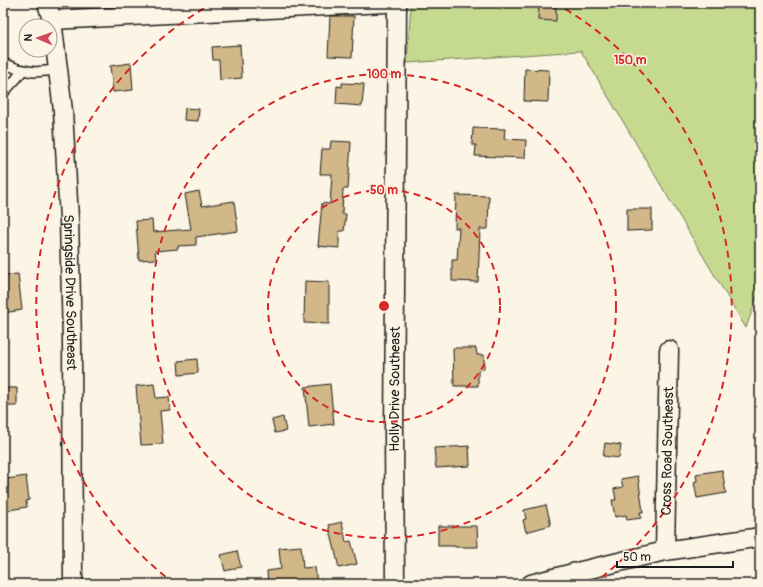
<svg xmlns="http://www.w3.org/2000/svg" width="763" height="587" viewBox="0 0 763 587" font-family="Pangolin,sans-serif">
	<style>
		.green { fill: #c5da8f; stroke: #707b56 }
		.building { fill: #d2b888; stroke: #1c1c1c }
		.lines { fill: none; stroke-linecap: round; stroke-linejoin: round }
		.lane-casing { stroke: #1c1c1c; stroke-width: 12 }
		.street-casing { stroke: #1c1c1c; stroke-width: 21 }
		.lane { stroke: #fcf5e5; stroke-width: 9 }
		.street { stroke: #fcf5e5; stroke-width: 18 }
		.ring { fill: none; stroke: #d62828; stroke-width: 2; stroke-dasharray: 7 5 }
		.labels { text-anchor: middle; stroke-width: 3; stroke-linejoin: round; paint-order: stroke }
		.street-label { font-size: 14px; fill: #1c1c1c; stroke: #fcf5e5 }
		.centre { fill: #d62828; stroke: #fcf5e5; stroke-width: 2 }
		.ring-label { font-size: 12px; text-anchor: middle; font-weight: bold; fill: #d62828; stroke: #fcf5e5; stroke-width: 3; stroke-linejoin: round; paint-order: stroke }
	</style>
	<rect width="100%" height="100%" fill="#fcf5e5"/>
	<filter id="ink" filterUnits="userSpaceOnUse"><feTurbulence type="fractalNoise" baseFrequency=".025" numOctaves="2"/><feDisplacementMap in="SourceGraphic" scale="8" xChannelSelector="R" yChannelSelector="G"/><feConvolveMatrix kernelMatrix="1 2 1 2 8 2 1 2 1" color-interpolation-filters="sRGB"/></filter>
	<g filter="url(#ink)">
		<path class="green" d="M411,3h349v286l-14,39 -165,-277 -174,12z"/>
		<path class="building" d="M539,6l17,1v14l-18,-1z
			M330,16h24l-2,41 -24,-1z
			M240,45l2,33 -22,2 -1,-20h-6l-1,-13z
			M131,63l2,27 -20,2 -3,-26z
			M525,69l24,1 -1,32 -24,-1z
			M342,83l22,1 -2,22 -26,-2 1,-18 5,1z
			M185,108l14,1 -1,12 -14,-1z
			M473,128l32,1 -1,10 22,1 -1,18 -50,-2 1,-11h-4z
			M331,141l20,1 -3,47h-5l-1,25h4l-2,17h-5v17l-21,-2 4,-43 8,1 2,-30h-12l2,-25h8z
			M199,191l3,15 32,-5 4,30 -42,6v8l-18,1v3l-23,2 1,8 -17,1 -3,-39 16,-1 1,12 38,-3 -6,-35z
			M456,195l33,1 -1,33h-8l-2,53 -26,-1v-21h5l2,-32h-4z
			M627,209h25v21l-25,1z
			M18,274l4,36 -19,3v-38z
			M305,281l24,1v42l-25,-1z
			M453,348h23l1,7h7v14l-6,1v16h-24z
			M197,359l1,14 -19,2 -1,-14z
			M154,384l2,14 13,-1 1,13 -10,1 3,33 -22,1 -5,-59z
			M330,384l4,40 -25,3 -4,-40z
			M3,388h14v18h-14z
			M283,417l3,14 -11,2 -3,-13z
			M605,443l16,2 -2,13 -16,-2z
			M469,446l1,20 -34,2 -2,-20z
			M722,470l4,23 -29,5 -3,-16 3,-1 -1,-7z
			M26,476l3,24 -3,1 1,6 -24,4v-24h5l-1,-8z
			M638,476l5,36h-3l1,6 -14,2 -1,-5 -11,2 -3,-17h4l-2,-11 9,-2 -2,-8z
			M546,505l5,20 -25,7 -3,-12 3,-1 -2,-9z
			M342,522l4,20 5,-1 6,23 -18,4 -10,-43z
			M438,526h39l1,21h-23v-1h-17z
			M301,546l2,22 12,-1 2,17h-49l-1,-13 14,-2 -2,-21z
			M237,551l4,16 -16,4 -4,-16z"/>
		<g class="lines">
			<defs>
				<path id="lane" d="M3,63l15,6 16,3 24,-2
					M3,92l2,-1 11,-12 7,-9"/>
				<g id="street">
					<path id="s1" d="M47,3l5,17 11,91 6,108 3,122 1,243"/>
					<path d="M52,20l333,-17"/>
					<path id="s2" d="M665,551l4,-201"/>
					<path id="s3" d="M395,584l-1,-151 3,-430"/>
					<path d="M531,584l46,-12 88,-21 89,-13 6,-2"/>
				</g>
			</defs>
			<use href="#lane" class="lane-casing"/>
			<use href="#street" class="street-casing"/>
			<use href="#lane" class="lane"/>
			<use href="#street" class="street"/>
		</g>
	</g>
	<g class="ring">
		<circle cx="384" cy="306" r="116"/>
		<circle cx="384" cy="306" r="232"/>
		<path d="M175 584A348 348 0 0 1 213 3M555 3A348 348 0 0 1 593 584"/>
	</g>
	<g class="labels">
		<g class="street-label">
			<text dy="5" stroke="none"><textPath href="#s1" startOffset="291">Springside Drive Southeast</textPath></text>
			<text dy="5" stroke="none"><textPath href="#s3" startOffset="195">Holly Drive Southeast</textPath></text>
			<text dy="5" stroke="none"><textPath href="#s2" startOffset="100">Cross Road Southeast</textPath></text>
		</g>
	</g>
	<circle cx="384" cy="306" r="6" class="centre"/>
	<g class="ring-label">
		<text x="630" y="64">150 m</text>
		<text x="384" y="78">100 m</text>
		<text x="384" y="194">50 m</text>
	</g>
	<rect width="763" height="587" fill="none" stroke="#fcf5e5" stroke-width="16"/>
	<rect x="8" y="8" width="747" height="571" fill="none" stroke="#1c1c1c" stroke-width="1.5" filter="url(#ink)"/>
	<g transform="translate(38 38) rotate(272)"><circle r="19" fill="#fcf5e5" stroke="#a29e95"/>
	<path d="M0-3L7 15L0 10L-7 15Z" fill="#d1495b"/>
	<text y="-6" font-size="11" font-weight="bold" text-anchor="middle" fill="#1c1c1c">N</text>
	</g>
	<path d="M617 561v6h116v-6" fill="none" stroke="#1c1c1c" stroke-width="2"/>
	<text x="623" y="561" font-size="12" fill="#1c1c1c" stroke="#fcf5e5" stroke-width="3" paint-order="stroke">50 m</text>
</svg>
